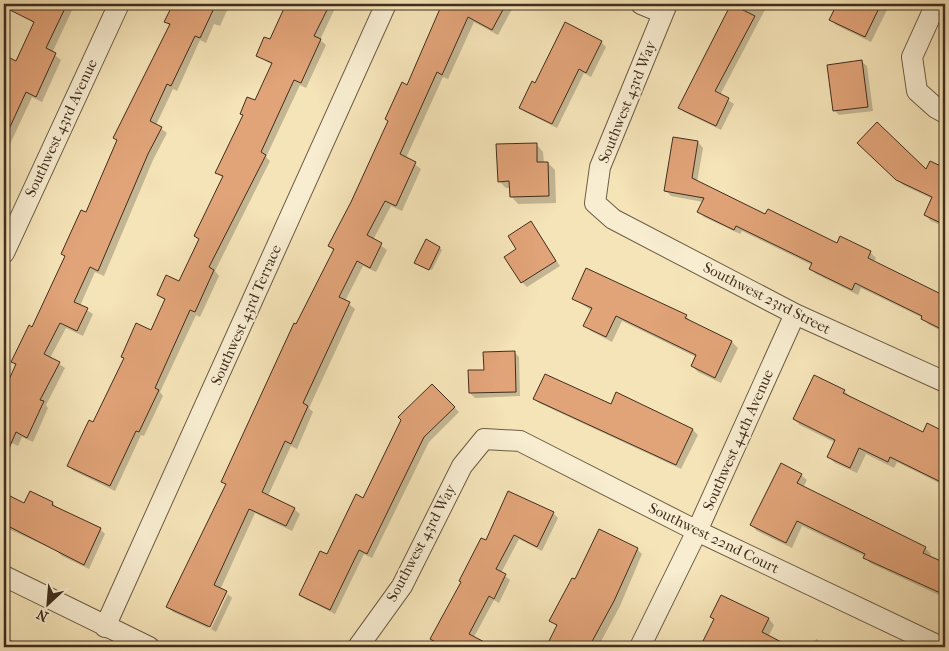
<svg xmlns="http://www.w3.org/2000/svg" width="949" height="651" viewBox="0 0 949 651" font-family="'IM FELL French Canon',serif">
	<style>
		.shadow { fill: #0003 }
		.building { fill: #e1a378; stroke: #402e1e }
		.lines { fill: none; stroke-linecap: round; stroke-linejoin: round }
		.street-casing { stroke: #6d5c44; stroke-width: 22 }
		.street { stroke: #f8edd1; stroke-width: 20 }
		.labels { text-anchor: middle; stroke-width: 4; stroke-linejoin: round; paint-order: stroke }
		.street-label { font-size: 15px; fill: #402e1e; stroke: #f8edd1 }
	</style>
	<rect width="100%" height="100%" fill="#f5e4b8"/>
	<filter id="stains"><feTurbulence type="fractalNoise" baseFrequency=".004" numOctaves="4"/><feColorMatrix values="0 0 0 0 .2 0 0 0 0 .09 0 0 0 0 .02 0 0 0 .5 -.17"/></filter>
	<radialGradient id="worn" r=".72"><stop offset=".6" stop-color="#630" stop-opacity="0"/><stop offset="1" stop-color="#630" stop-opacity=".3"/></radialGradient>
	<path class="shadow" d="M27,4h48l-23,49 9,7 -19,42 -10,-5 -28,60v-91l3,-8 10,5 18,-39 -13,-9z
		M174,4h56l-10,22 -6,-2 -8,19 -6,-3 -23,51 -4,-2 -17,36 11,8 -14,27 -49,116 -9,-4 -15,34 13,8 -10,22 -17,-8 -16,30 15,10 -19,37 2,3 -15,34 -11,-5 -4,9 -14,-7v-45l12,-28 -4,-5 21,-32 33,-72 -4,-4 25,-39 31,-72 -3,-4 55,-112 -4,-4z
		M288,4h49l-17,36 6,5 -20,43 -6,-3 -34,72 4,4 -55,110 4,5 -19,41 -4,-2 -36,77 3,4 -19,40 -3,-1 -26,56 -41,-20 -6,-5 26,-43 31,-64 -3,-3 30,-25 14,-30 -8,-6 22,-12 19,-43 -4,-4 28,-58 -6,-6 39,-70 17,-37 -16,-9 13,-15z
		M439,4h68l5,5 -14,26 -24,-13 -26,57 -5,-2 -37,81 15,11 -19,42 -11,-5 -18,34 14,10 -11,22 -13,-6 -18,35 10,8 -46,99 4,4 -16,37 -6,-3 -23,50 26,13 6,5 -8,17 -37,-18 -35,77 7,3 -19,35 -35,-16 -5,-5 58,-122 -3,-3 73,-156 38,-75 -5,-5 23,-43 37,-81 -3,-3 22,-32 36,-81z
		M732,4h36l-48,91 14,9 -13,26 -37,-18 -5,-5z
		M838,4h52l-19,38 -35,-17 -5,-5z
		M601,42l5,5 -15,30 -7,-4 -27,55 -32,-16 -5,-4 16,-23z
		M862,62l5,4 6,45 -34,4 -5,-5z
		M698,142l5,6 -6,34 69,34 72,28 32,8 6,6 -2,4 71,35v36l-17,-9 -5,-6 -62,-30 -3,7 -42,-21 -6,-6 2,-3 -70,-34 -2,3 -36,-17 -5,-6 4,-9 -32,-6 -6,-6z
		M859,143l68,28 3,-8 15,7v57l-14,-6 -6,-6 8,-16 -30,-14z
		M536,144l7,8 1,11h4l7,7 1,33 -38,1 -7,-8v-8h-5l-7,-7z
		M535,228l25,38 -33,21 -5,-5 -4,-33z
		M440,248l2,2 -10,20 -16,-8z
		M573,298l113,18 6,7 40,19 6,6 -17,35 -23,-11 -6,-6 4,-9 -74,-36 -10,21 -21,-11 -6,-6 7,-14z
		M514,352l5,5 1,39 -45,2 -5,-5 15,-22z
		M432,385l27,27 -30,30 -57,116 -8,-4 -29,60 -30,-15 -5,-4 64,-96z
		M844,391l7,6 73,36 4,-8 17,8v53l-48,-24 -3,6 -28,-14 -9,19 -22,-10 -6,-6 7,-14 -36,-18 -6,-6z
		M617,394l76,36 5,5 -17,34 -142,-66 -5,-4 77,6z
		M801,475l6,5 -4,8 122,60 6,6 -2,3 16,8v33l-75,-35 -5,-7 -63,-30 -10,22 -35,-17 -5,-6z
		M4,495l21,10 28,-2 4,5 43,21 5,5 -16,35 -27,-13 -5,-5 -53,-24z
		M553,513l5,5 -16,33 -23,-12 -18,34 9,7 -11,23 -5,-3 -20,37 6,6 -2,4h-50l58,-105z
		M637,549l5,5 -22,52 -22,41h-51l11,-20 -7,-6 24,-40z
		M228,594l4,4 -16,34 -5,-3z
		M722,596l47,23 5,6 -10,21 -19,-10 -5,11h-38l13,-27 -3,-3z
		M4,637l23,10h-23z
		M816,639l16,8h-20z"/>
	<path class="building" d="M4,4h63l-21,44 10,5 -20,44 -10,-5 -22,48v-85l12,6 18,-39 -30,-15z
		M173,4h43l-16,34 -5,-2 -24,50 -4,-2 -17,37 12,6 -14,27 -50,117 -8,-4 -16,35 14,6 -11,23 -17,-8 -16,31 16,8 -20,38 4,1 -17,37 -11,-6 -12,28v-69l12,-27 -5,-2 18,-37 3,2 33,-71 -4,-2 20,-44 5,2 31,-72 -4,-2 57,-114 -6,-2z
		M286,4h44l-16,32 7,3 -20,44 -7,-3 -33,72 5,3 -57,112 5,3 -19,42 -5,-2 -35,78 4,2 -20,42 -3,-1 -26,55 -43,-20 22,-46 4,2 31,-64 -3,-1 15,-34 15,7 14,-31 -8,-4 9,-20 13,6 20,-42 -5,-3 29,-60 -8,-3 28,-58 -3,-1 7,-17 8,3 17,-37 -16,-7 8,-19 6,2z
		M442,4h64l-14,26 -24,-13 -26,58 -5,-3 -37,82 16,8 -20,44 -11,-5 -18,34 15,8 -12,25 -13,-7 -18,36 11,5 -47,101 5,3 -17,38 -6,-3 -23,51 33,16 -9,18 -37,-17 -35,76 13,6 -17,36 -44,-20 60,-123 -5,-2 73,-159 2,1 38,-75 -6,-3 23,-44 37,-81 -3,-2 17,-37 5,3z
		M731,4l24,12 -40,75 14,7 -13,28 -38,-18z
		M837,4h44l-16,33 -36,-17z
		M565,22l37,19 -16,32 -7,-4 -27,55 -33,-16 13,-27 3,2z
		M862,60l6,47 -35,4 -6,-46z
		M877,122l49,47 4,-8 15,7v57l-21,-10 8,-18 -36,-17 -39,-37z
		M673,137l25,4 -6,37 73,36 3,-5 69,34 3,-7 31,15 -3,7 77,38v35l-24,-12 1,-3 -67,-33 -3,7 -43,-21 3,-6 -76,-37 -2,4 -37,-18 7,-14 -40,-7z
		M537,143v19h11l1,34 -39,1 -1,-16 -11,1 -2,-38z
		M531,221l25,40 -35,22 -17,-26 12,-8 -8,-13z
		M426,239l14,8 -11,23 -15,-7z
		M586,268l101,47 -2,3 47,23 -17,37 -24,-12 5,-11 -80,-39 -10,21 -23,-11 9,-18 -20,-9z
		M515,351l1,41 -47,1 -1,-23h16l-1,-18z
		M545,374l66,30 5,-12 77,37 -17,36 -143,-66z
		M814,375l31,15 -2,3 80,39 4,-9 18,9v52l-55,-27 -2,5 -29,-14 -9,20 -23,-11 8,-17 -42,-21z
		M432,384l23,23 -31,30 -57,117 -8,-4 -29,60 -31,-15 21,-44 7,3 29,-60 7,4 38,-78 -3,-3z
		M781,463l21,11 -5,9 129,64 -3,6 22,10v32l-82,-37 2,-4 -68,-33 -11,22 -36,-18z
		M30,491l23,11 -1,3 49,23 -17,37 -80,-41v-31l20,10z
		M508,491l46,21 -17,35 -23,-12 -18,34 10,5 -12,25 -5,-3 -20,38 25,13h-49l-15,-8 31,-57 -2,-1 22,-43 5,2z
		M599,529l39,19 -24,53 -25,46h-43l11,-22 -8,-4 23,-43 3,1z
		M721,595l48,23 -7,14 29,15h-91l14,-28 -4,-2z"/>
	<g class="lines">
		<defs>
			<path id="street" d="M641,4l22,9
				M667,4l-67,163 -5,36 18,16 182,95 150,68
				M936,4l-24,53 5,34 19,17 9,5
				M4,253l115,-249
				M4,576l145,71
				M105,627l281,-623
				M358,647l44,-61 60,-120 22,-27 36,2 177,90 244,116
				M640,647l57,-116 98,-217"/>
		</defs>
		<use href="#street" class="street-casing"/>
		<use href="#street" class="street"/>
	</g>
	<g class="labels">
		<g class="street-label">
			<text transform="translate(627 102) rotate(-68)" y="5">Southwest 43rd Way</text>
			<text transform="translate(61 128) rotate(-65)" y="5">Southwest 43rd Avenue</text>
			<text transform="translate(767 298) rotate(27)" y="5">Southwest 23rd Street</text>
			<text transform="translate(246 315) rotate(-66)" y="5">Southwest 43rd Terrace</text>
			<text transform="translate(738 440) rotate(-66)" y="5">Southwest 44th Avenue</text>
			<text transform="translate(714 538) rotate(26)" y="5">Southwest 22nd Court</text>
			<text transform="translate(421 543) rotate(-62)" y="5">Southwest 43rd Way</text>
		</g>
	</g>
	<rect width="949" height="651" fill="none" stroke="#f5e4b8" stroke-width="20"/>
	<rect x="5" y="5" width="939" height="641" fill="none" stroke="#402e1e" stroke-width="2.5"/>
	<rect x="10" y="10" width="929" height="631" fill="none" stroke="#402e1e"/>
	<g transform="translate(48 604) rotate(206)" stroke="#f8edd1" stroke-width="4" paint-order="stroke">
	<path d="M0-4L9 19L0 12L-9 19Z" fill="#402e1e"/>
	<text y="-8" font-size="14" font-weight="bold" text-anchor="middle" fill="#402e1e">N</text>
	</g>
	<rect width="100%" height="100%" filter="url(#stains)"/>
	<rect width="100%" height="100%" fill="url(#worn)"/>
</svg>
